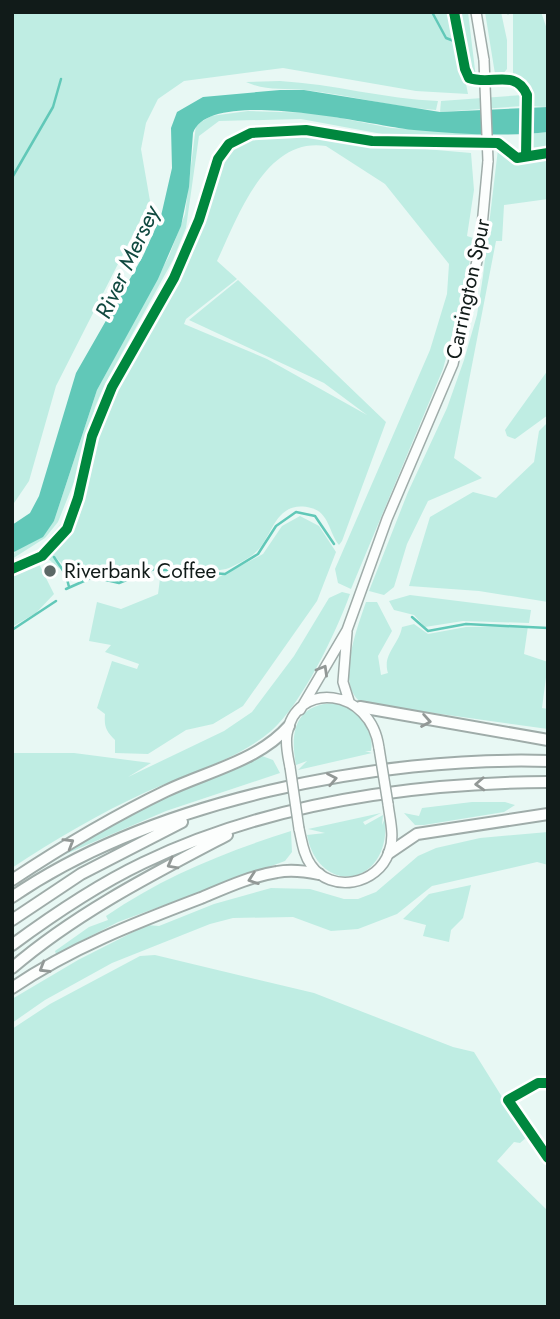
<svg xmlns="http://www.w3.org/2000/svg" width="560" height="1319" viewBox="0 0 560 1319" font-family="Jost,sans-serif">
	<style>
		.green { fill: #bfede3 }
		.water { fill: #61c8b8 }
		.lines { fill: none; stroke-linecap: round; stroke-linejoin: round }
		.stream { stroke: #61c8b8; stroke-width: 2.5 }
		.minor-casing { stroke: #9faca9; stroke-width: 10 }
		.major-casing { stroke: #9faca9; stroke-width: 12 }
		.highway-casing { stroke: #9faca9; stroke-width: 14 }
		.minor { stroke: #fcfefd; stroke-width: 7 }
		.major { stroke: #fcfefd; stroke-width: 9 }
		.highway { stroke: #fcfefd; stroke-width: 10 }
		.major-bridge-casing { stroke: #9faca9; stroke-width: 12; stroke-linecap: butt }
		.major-bridge { stroke: #fcfefd; stroke-width: 9 }
		.cycleway-casing { stroke: #fff; stroke-width: 15 }
		.cycleway { stroke: #00873e; stroke-width: 10 }
		.oneway { stroke: #929896 }
		.poi-dot { fill: #5c6866; stroke: #fff; stroke-width: 2.5 }
		.labels { text-anchor: middle; stroke-width: 7; stroke-linejoin: round; paint-order: stroke }
		.street-label { font-size: 21px; fill: #111b19; stroke: #fff }
		.poi-label { font-size: 21px; fill: #111b19; stroke: #fff; text-anchor: start }
		.water-label { font-size: 23px; font-style: italic; fill: #114940; stroke: #fff }
	</style>
	<rect width="100%" height="100%" fill="#e8f8f4"/>
	<path class="green" d="M12,12h440l16,82 -52,-3 -133,-23 -99,13 -26,18 -12,24 -5,26 9,52 -94,185 -27,95 -17,25z
		M459,12h9l8,66 -8,-8z
		M485,12h16l6,28v29l-6,7 -6,-2z
		M541,12l7,20v75l-19,-1v-20l-16,-11v-62z
		M280,81c53,3 105,18 158,20l-2,9c-44,-3 -87,-15 -131,-20 -22,-2 -39,1 -59,-8z
		M523,95v11l-83,6 1,-11z
		M248,111l67,2 76,15 91,5v8l-89,-5 -92,-17 -82,2 -20,15 -13,92 -13,32 -68,124 -10,23 -13,55 -24,60 -13,16 -33,21 4,-10 13,-5 25,-23 43,-131 72,-134 16,-42 11,-89 15,-9z
		M304,131l64,13 103,9 3,37 -7,46 6,2 -6,41 -24,90 -92,220 -13,-6 -3,-14 95,-219 17,-56 2,-30 -64,-80 -59,-38c-61,-10 -89,73 -109,115l20,18 -51,40 -2,5 83,35 100,56 -43,-32 -135,-63 49,-40 148,142 -44,119 -3,4c-10,-12 -10,-33 -28,-37 -36,-9 -38,28 -54,43 -7,7 -19,13 -28,17 -16,6 -31,-3 -47,-3 -24,0 -45,9 -64,10 -15,0 -28,-3 -43,1l-21,-20 6,13 -15,-13 27,-34 10,-26 16,-70 93,-177 31,-94 15,-15 7,-2z
		M548,132v19l-20,1 -1,-18z
		M498,149h8l9,11 33,-5v44l-44,6 -2,36h-6l-42,217 28,20 -54,23 -21,43 -13,43 -10,8 -15,-4 39,-99 39,-84 17,-48 13,-45 6,-39z
		M548,370v45l-33,24 -8,-3 -2,-6z
		M548,422v180l-69,-11 -70,-5 21,-69 43,-25 23,6 38,-36 5,-31z
		M82,469l-17,59 -17,17 -2,-4 15,-17z
		M300,516l19,10 17,26 -19,49 -74,105 -30,18 -27,6 -38,24 -33,-1v-13c-9,-9 -11,-13 -10,-26l-8,-6 15,-47 25,8 2,-5 -34,-12 6,-7 -22,-4 8,-39 24,7 37,-15 3,-23 41,2 13,6 48,-25 19,-28z
		M39,564l15,30 -18,19 -24,14v-54z
		M342,592l8,2c-14,39 -48,110 -79,137 -34,29 -84,43 -125,61 -46,21 -92,48 -134,76v-115h62l77,10 -23,14 96,-46 28,-19 42,-56 35,-58z
		M410,595l121,15 -2,13 -66,-2 -38,6 -11,-12 -20,-5 -5,-9z
		M366,602h11l15,29 -14,25 3,19 7,-2c-6,-19 11,-28 14,-46l12,-3 14,10 38,-7 62,-1 -4,28 24,8 -6,46 6,1v20l-157,-22c-67,8 -37,-70 -25,-105z
		M333,703c24,3 42,25 38,48h-6l7,2 -74,17 9,-9 -11,4c-6,-31 -2,-60 37,-62z
		M262,756l11,4 7,13 -114,38 -119,51 131,-73z
		M472,802h33l10,3 -11,7 -80,13h-9l-11,-12 15,3 3,-8z
		M381,813l-18,9 2,3 18,-10 -1,10 3,-7c7,69 -66,80 -78,17l18,-2 -17,-4z
		M291,831l1,21 -7,9 -167,61 -62,32 -1,-3 34,-24 19,-7 -2,-4c58,-40 119,-64 185,-85z
		M548,832v33l-11,-3 -105,24 -35,28 -39,15 -27,2 -38,-14 -60,1 -23,6 -98,39 -67,37 -33,23v-24l66,-39 69,-35 12,1 55,-22 57,-16 39,1 34,10h14l18,-7 42,-36 18,-8 44,-10z
		M471,885l-8,33 -12,12 -2,12 -26,-6 3,-11 -23,-6 26,-25z
		M155,955l159,38 139,54 21,5 53,85 -7,6 -6,-1 -17,19 51,50v96h-536v-278l38,-25 90,-48z"/>
	<path class="water" d="M280,90h24l136,22 108,-5v25c-44,5 -90,2 -134,-2 -39,-4 -205,-45 -221,3l-4,54 -8,39 -23,53 -61,111 -43,131 -11,16 -31,16v-28l18,-12 9,-17 37,-123 67,-117 18,-40 11,-48 -1,-40 6,-16 26,-15z"/>
	<g class="lines">
		<path class="stream" d="M432,12l14,26 8,3
			M508,13l1,-1
			M13,176l40,-69 8,-28
			M54,557l12,18 3,12
			M66,589l27,-12 26,6 35,-14 71,5 33,-20 18,-28 20,-14 19,4 19,28
			M412,617l16,14 38,-7 82,4
			M12,630l44,-29"/>
		<defs>
			<path id="minor" d="M454,12l11,57 4,9h43
				M548,1083h-10l-30,17 40,58"/>
			<path id="major" d="M476,12l8,48
				M347,632l-4,50 6,19
				M300,710l47,-80 40,-111 66,-155 27,-116 8,-87
				M290,767c-2,-10 -5,-22 -3,-33 8,-54 84,-47 92,14
				M299,829c3,12 4,25 12,36 20,29 67,20 78,-13 6,-15 1,-32 -1,-48"/>
			<path id="highway" d="M360,707l188,33
				M389,853l28,-19 131,-20
				M12,880c50,-33 100,-63 154,-89 42,-20 92,-30 123,-65
				M12,897c142,-97 366,-141 536,-136
				M12,920l69,-46 101,-52
				M12,945c42,-31 85,-60 131,-82 125,-60 267,-80 405,-81
				M12,968c64,-55 141,-94 215,-133
				M12,988c59,-40 123,-65 189,-90 24,-10 50,-22 76,-26 14,-3 28,-1 42,2"/>
		</defs>
		<use href="#minor" class="minor-casing"/>
		<use href="#major" class="major-casing"/>
		<use href="#highway" class="highway-casing"/>
		<use href="#minor" class="minor"/>
		<use href="#major" class="major"/>
		<use href="#highway" class="highway"/>
		<defs>
			<path id="major-bridge" d="M484,60l4,101
				M379,748l9,56
				M290,767l9,62"/>
		</defs>
		<use href="#major-bridge" class="major-bridge-casing"/>
		<use href="#major-bridge" class="major-bridge"/>
		<defs>
			<path id="cycleway" d="M454,12l11,57 4,9c22,8 47,-10 58,17l-1,61
				M12,569l30,-13 25,-27 11,-31 14,-62 20,-49 62,-109 25,-58 19,-61 11,-15 22,-11 55,-3 66,11 126,2 19,15 31,-5
				M548,1083h-10l-30,17 40,58"/>
		</defs>
		<use href="#cycleway" class="cycleway-casing"/>
		<use href="#cycleway" class="cycleway"/>
	</g>
	<defs><path id="oneway-chevron" d="M-2-3.5L2.5 0L-2 3.5" fill="none" stroke-width="1.6" stroke-linecap="round" stroke-linejoin="round" transform="scale(1.75)"/></defs>
	<g class="oneway">
		<use href="#oneway-chevron" transform="translate(323 670) rotate(-60)"/>
		<use href="#oneway-chevron" transform="translate(426 721) rotate(10)"/>
		<use href="#oneway-chevron" transform="translate(332 779) rotate(-11)"/>
		<use href="#oneway-chevron" transform="translate(480 784) rotate(177)"/>
		<use href="#oneway-chevron" transform="translate(69 843) rotate(-31)"/>
		<use href="#oneway-chevron" transform="translate(172 864) rotate(152)"/>
		<use href="#oneway-chevron" transform="translate(253 879) rotate(161)"/>
		<use href="#oneway-chevron" transform="translate(44 968) rotate(149)"/>
	</g>
	<circle class="poi-dot" cx="50" cy="571" r="7"/>
	<g class="labels">
		<g class="street-label">
			<text transform="translate(468 289) rotate(-78)" y="7">Carrington Spur</text>
		</g>
		<g class="poi-label">
			<text x="64" y="578">Riverbank Coffee</text>
		</g>
		<g class="water-label">
			<text transform="translate(127 262) rotate(-65)" y="8">River Mersey</text>
		</g>
	</g>
	<rect width="560" height="1319" fill="none" stroke="#111b19" stroke-width="28"/>
</svg>
